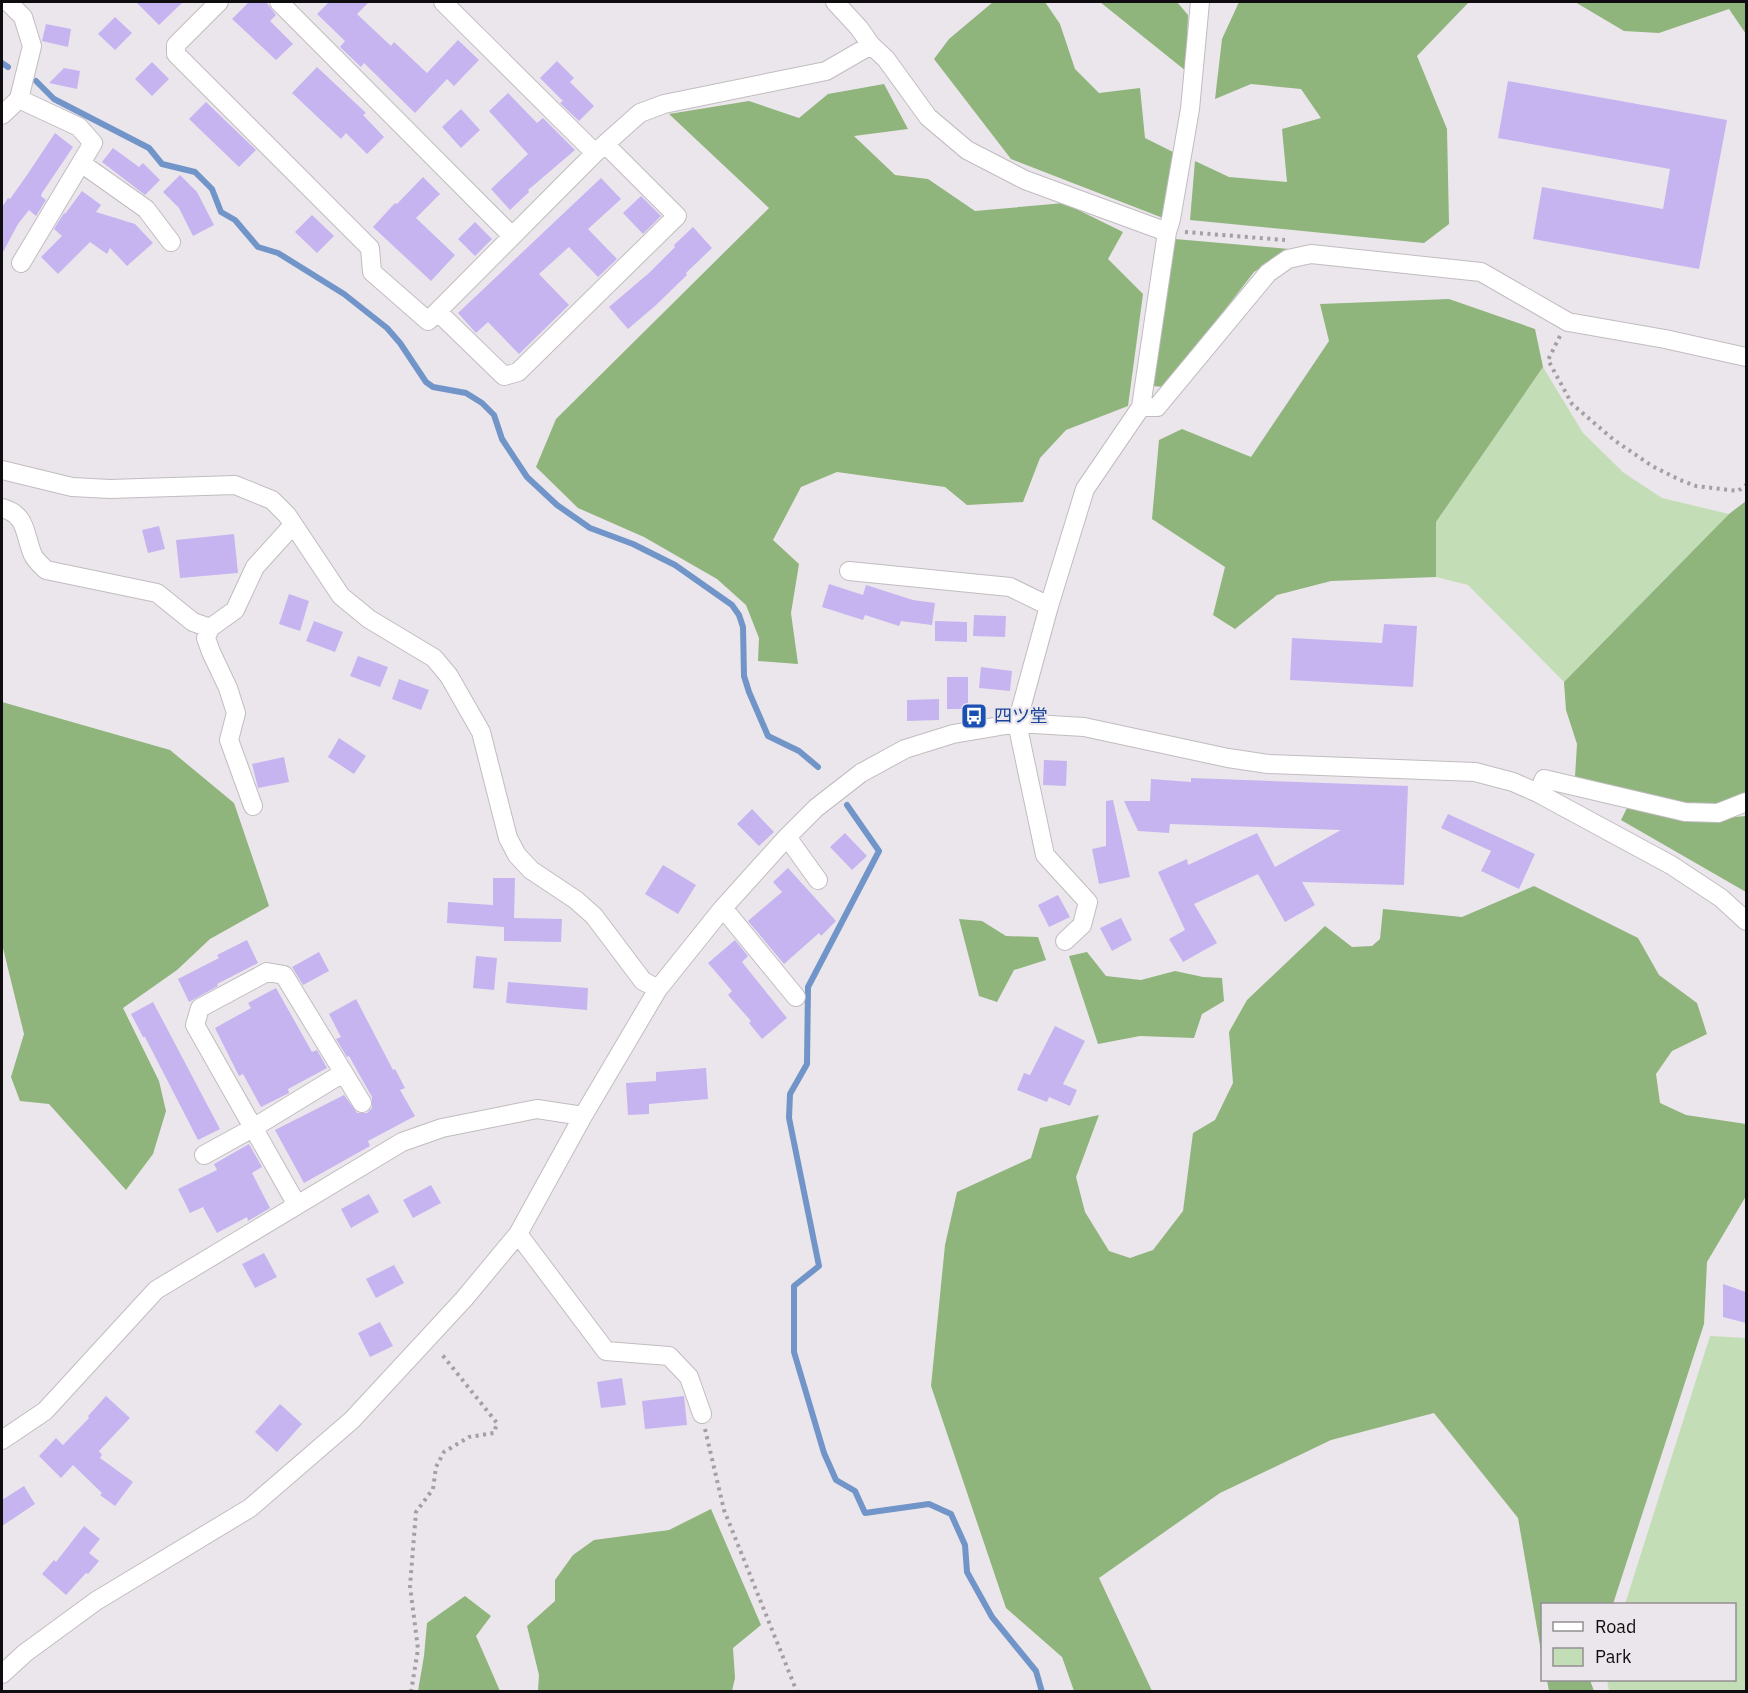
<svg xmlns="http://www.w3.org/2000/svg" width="1748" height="1693" viewBox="0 0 1748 1693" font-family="'IBM Plex Sans','Noto Sans JP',sans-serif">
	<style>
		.green { fill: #c3deb6 }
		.forest { fill: #8fb47c }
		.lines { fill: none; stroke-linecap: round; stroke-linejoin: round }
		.stream { stroke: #7195c8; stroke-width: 6 }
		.building { fill: #c6b4f1 }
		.minor-casing { stroke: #c1bcc0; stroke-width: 20 }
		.path { stroke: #a39fa3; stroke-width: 4; stroke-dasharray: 3 4.5; stroke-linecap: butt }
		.minor { stroke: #fff; stroke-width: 18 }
		.labels { text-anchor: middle; stroke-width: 4.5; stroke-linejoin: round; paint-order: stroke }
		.transit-label { font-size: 18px; fill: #164399; stroke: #ebe6eb; text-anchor: start }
	</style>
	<rect width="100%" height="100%" fill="#ebe6eb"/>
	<path class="green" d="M1543,367l40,66 41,40 38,25 67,16 -165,168 -96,-97 -32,-8v-55z
		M1710,1336l36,2v353h-137l-2,-11h127v-76h-109z"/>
	<path class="forest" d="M993,2h52l15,22 15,45 24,24 41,-5 5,50 28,14 -10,66 -152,-59 -77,-100 15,-20z
		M1100,2h77l11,13 -2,56z
		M1239,2h230l-52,54 30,73 2,95 -25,19 -234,-23 5,-59 34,16 58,5 -5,-53 39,-11 -20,-29 -50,-5 -36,15 7,-60z
		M1575,2h171v32l-17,-25 -70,24 -35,-2z
		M884,84l24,45 -54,7 41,39 33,4 47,32 89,-8 59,29 -15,27 35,35 -15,112 -62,24 -26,28 -17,44 -56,3 -22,-18 -108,-15 -36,15 -28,53 26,24 -8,49 7,51 -40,-3 1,-23 -13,-33 -29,-26 -73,-42 -66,-29 -42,-41 20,-48 213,-211 -100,-94 80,-13 50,17 29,-24z
		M1175,239l114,10 -35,23 -89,115 -13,-1z
		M1449,299l86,30 8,38 -107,155v55l-105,4 -54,14 -42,34 -22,-14 12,-48 -73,-48 7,-79 23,-11 69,28 78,-116 -9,-37z
		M1746,501v292l-24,15 -40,-2 -107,-29 2,-33 -11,-34 -2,-28 165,-168z
		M2,702l168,48 64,53 35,103 -59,33 -33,31 -54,38 36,73 7,30 -13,43 -27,36 -77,-86 -29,-3 -9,-24 13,-43 -22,-90z
		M1628,806l72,14 46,-4v76l-125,-72z
		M1534,886l104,52 21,37 38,28 10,31 -35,17 -16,23 4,29 26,12 60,9v72l-39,66 -3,62 -91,280h-71v53l-24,-139 -84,-105 -103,27 -111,53 -121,85 53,113h-78l-12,-34 -56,-49 -75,-222 14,-141 12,-53 74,-34 9,-30 59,-13 -23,62 9,35 24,39 21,7 23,-8 30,-39 10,-78 22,-13 18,-37 -4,-51 18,-32 78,-74 27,21 20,-1 8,-7 3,-30 79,8z
		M959,919l23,2 24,15 32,1 8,23 -32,10 -17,32 -18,-6z
		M1087,952l19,24 35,4 34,-9 28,6 19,1 2,23 -22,13 -8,24 -54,-2 -42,8 -29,-88z
		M711,1509l50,116 -28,23 2,30 -3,13h-194l1,-16 -12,-49 28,-25v-21l18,-25 21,-15 75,-10z
		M465,1596l26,20 -15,20 24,55h-82l6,-35 3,-33z
		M1547,1680h43l4,11h-45z"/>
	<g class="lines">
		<path class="stream" d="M2,63l6,4
			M36,81l18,18 95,49 13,16 33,8 17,17 9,23 14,8 23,27 20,6 66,41 43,34 13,15 26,39 7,5 33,6 16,10 12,12 8,24 25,38 30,28 33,23 43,16 42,21 57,40 7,10 4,12 1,49 5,16 19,44 31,15 19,16
			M847,805l32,46 -71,136 -1,77 -17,30 -1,24 30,148 -25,20v66l30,101 12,27 19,11 10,22 64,-9 22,10 14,31 2,27 25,45 44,54 6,21"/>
	</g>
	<path class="building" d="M136,2h47l-24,23z
		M249,2h17l10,13 -6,6 23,23 -17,16 -44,-41z
		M329,2h40l-12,12 34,32 3,-4 33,31 31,-33 21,20 -25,26 -7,-7 -32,34 -51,-50 -3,4 -21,-20 5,-6 -28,-27z
		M115,17l17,16 -17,17 -17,-16z
		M46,24l25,5 -3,18 -26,-6z
		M557,61l17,17 -4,4 24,24 -15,15 -19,-18 3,-2 -23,-23z
		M152,62l17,17 -17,17 -17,-17z
		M317,67l49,46 -3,2 21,22 -17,17 -21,-21 -5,6 -49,-46z
		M64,68l16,3 -3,18 -28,-6z
		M1508,81l219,39 -28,149 -166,-30 9,-52 121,22 7,-40 -172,-31z
		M508,93l29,30 6,-5 32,32 -47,40 1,2 -19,18 -19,-21 37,-35 -39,-43z
		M206,102l50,48 -17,17 -50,-48z
		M461,109l19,21 -19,18 -19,-21z
		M55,133l18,14 -31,46 -1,3 5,4 -10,16 -7,-6 -11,14 -16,30v-47l6,-9 2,1 17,-24z
		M113,148l26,19 4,-4 17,17 -15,15 -43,-33z
		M180,175l17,17 17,33 -21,11 -14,-28 -16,-16z
		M423,177l17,17 -24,24 39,37 -24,26 -58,-54 22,-24 2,1z
		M601,178l20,21 -33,30 29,30 -19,18 -29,-30 -30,27 30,31 -50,49 -31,-32 -12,11 -18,-20z
		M82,191l19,14 -5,7 39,12 18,19 -26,23 -17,-18 -3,6 -17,-12 -32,32 -17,-17 21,-21 -8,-7 10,-16 1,1z
		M641,196l20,20 -18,18 -20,-21z
		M312,215l22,21 -17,17 -22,-21z
		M475,222l17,17 -17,17 -17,-17z
		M693,227l19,21 -26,25 1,2 -32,31 -27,23 -19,-22 40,-34 26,-26 -1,-2z
		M159,526l6,23 -17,4 -6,-23z
		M234,534l4,39 -58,5 -4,-38z
		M829,584l34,11 3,-10 47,15 22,3 -3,22 -31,-4 -2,5 -34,-11 -2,5 -41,-13z
		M289,594l20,7 -9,30 -21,-7z
		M974,615l32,1 -1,21 -32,-1z
		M314,621l29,11 -8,20 -29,-11z
		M935,621l32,1v20l-32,-1z
		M1384,624l33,2 -4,61 -123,-7 2,-42 90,5z
		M358,656l30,11 -8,20 -30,-11z
		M981,667l31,4 -2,20 -31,-3z
		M947,677h21v32h-21z
		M399,679l30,11 -8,20 -29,-11z
		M939,699v21l-32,1v-21z
		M339,738l27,18 -12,18 -26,-17z
		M284,757l5,25 -31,6 -6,-24z
		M1044,760l23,1 -1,25 -23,-1z
		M1191,778l217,8 -4,99 -102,-3 13,23 -30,17 -27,-48 -64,30 23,39 -34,19 -14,-23 16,-9 -27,-58 29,-13 1,6 69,-32 18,34 66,-37 -171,-6 -1,9 -31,-2 -14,-30h26l1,-22 40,3z
		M1113,800l17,77 -31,7 -7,-35 14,-3v-45z
		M752,809l22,23 -15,14 -22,-22z
		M1448,814l87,40 -16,35 -38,-18 10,-20 -50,-23z
		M845,833l22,23 -15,14 -22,-23z
		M663,865l33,20 -18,29 -33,-20z
		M788,868l48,53 -15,15 -2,-3 -35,31 -36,-43 34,-29 -9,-10z
		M493,878h22l-1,40 48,1 -1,23 -57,-1v-14l-57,-4 1,-21 45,3z
		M1058,895l12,22 -21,10 -11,-22z
		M1121,918l11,22 -20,11 -12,-23z
		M247,940l11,23 -41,21 1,2 -29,16 -11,-23 41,-21 -2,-3z
		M735,940l13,16 -6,6 45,56 -25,21 -13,-16 2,-2 -23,-26 4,-4 -24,-28z
		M319,952l10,19 -26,14 -11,-18z
		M476,956l21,2 -3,32 -21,-2z
		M508,982l80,6 -1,22 -81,-7z
		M276,988l36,64 5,-2 10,18 -39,21 1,4 -28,14 -18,-33 -4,2 -24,-48 36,-20 -3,-5z
		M356,999l37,71 2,-1 10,19 -5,2 15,26 -47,25 2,5 -66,37 -29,-53 69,-35 13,18h10l5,-5v-11l-23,-41 -2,1 -11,-18 5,-2 -12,-23z
		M153,1002l67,127 -22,11 -53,-103h-2l-12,-23z
		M1055,1026l30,15 -22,43 14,6 -7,16 -21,-9 -2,5 -30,-12 7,-17 6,2z
		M706,1068l2,31 -59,5v10l-21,1 -2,-32 30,-2v-9z
		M249,1144l13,23 -10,6 18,35 -22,13 -1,-4 -30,16 -14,-26 -13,6 -12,-24 39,-19 -3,-6z
		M431,1185l10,18 -28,15 -10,-18z
		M369,1194l10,18 -28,16 -10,-19z
		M264,1253l13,24 -22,11 -13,-24z
		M394,1265l10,18 -28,15 -10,-19z
		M1723,1284l23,8v31l-23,-6z
		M380,1322l13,24 -23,11 -12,-24z
		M622,1378l4,27 -25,3 -4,-26z
		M106,1396l24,22 -31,33 3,4 -2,3 33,24 -18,24 -15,-11 2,-2 -29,-28 -12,13 -22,-22 17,-18 7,7 26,-27 -1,-2z
		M684,1396l3,29 -42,4 -3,-28z
		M280,1404l22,20 -25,28 -22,-20z
		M24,1486l11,18 -33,22v-26z
		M84,1526l16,13 -11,14 10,8 -11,13 -2,-1 -20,22 -24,-21 12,-14 2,2z"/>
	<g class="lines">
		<defs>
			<path id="minor" d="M8,2l15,15 9,29 -13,53
				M219,2l-43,43v9l194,194 2,24 56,49 167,-168 45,-40 24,-9 162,-33 45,-26
				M279,2l233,234
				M443,2l152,151
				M835,2l24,26 12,17 15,14 42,58 39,33 58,30 142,52
				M2,115l17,-16 60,28 14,16 -72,120
				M81,163l65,46 25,33
				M438,312l66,64 14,-4 159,-156 -72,-72
				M1141,407h16l111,-134 20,-14 23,-5 170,18 87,50 97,17 81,18
				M2,470l70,17 38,2 125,-4 37,15 15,15 54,81 28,23 65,39 15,18 32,56 27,106 9,17 14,15 45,30 18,16 49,65 15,8
				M2,508c26,7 22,27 31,47 2,5 9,11 13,15l111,23 36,29 17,6
				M849,571l161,16 39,19
				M1538,793l6,-14 141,33 33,1 28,-11
				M253,806l-24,-66 7,-27 -8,-25 -17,-36 -5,-14 4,-10 25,-18 20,-43 38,-42
				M787,837l31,43
				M723,908l73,89
				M1065,941l17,-16 6,-23 -43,-47 -28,-132 32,-117 36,-117 56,-82 26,-175 4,-13 19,-110 10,-107
				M204,1155l49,-27 90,-55
				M297,1205l-102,-180 5,-17 67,-36 17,3 78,128
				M518,1234l88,117 63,5 20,21 13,37
				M2,1440l43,-29 111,-121 246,-148 40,-14 95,-19 46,7
				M2,1674l23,-21 71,-52 154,-93 102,-88 112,-121 54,-65 65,-118 75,-127 65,-81 64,-71 29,-29 45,-35 44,-24 48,-15 64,-11 67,4 144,31 40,6 207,8 38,10 25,11 133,72 50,33 25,23"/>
		</defs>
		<use href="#minor" class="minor-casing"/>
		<path class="path" d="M1185,232l100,8
			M1560,336l-12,24 24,44 42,36 38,26 28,14 16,6 42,5 8,-6
			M705,1429l19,81 73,182
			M411,1692l7,-43 -8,-63 6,-74 17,-23 3,-22 8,-15 25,-15 25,-4 3,-10 -57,-71"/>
		<use href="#minor" class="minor"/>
	</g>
	<defs>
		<symbol id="bus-square" viewBox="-11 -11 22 22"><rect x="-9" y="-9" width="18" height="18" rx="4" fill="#1a4fb4" stroke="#ebe6eb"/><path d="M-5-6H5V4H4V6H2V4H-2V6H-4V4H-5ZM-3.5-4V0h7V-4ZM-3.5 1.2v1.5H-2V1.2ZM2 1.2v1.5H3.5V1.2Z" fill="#fff"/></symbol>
	</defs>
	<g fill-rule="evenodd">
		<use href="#bus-square" x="959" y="701" width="30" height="30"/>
	</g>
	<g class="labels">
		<g class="transit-label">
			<text x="994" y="722">四ツ堂</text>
		</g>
	</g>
	<rect width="1748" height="1693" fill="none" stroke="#0f0d0f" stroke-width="6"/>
	<rect x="1541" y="1603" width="195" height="78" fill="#ebe6eb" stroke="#938f93" stroke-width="1.5"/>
	<rect x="1553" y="1622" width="30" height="9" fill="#ffffff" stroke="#938f93" stroke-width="1.5"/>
	<text x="1595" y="1633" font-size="18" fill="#0f0d0f">Road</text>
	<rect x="1553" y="1648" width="30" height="18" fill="#c3deb6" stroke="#938f93" stroke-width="1.5"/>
	<text x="1595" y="1663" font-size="18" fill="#0f0d0f">Park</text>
</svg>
